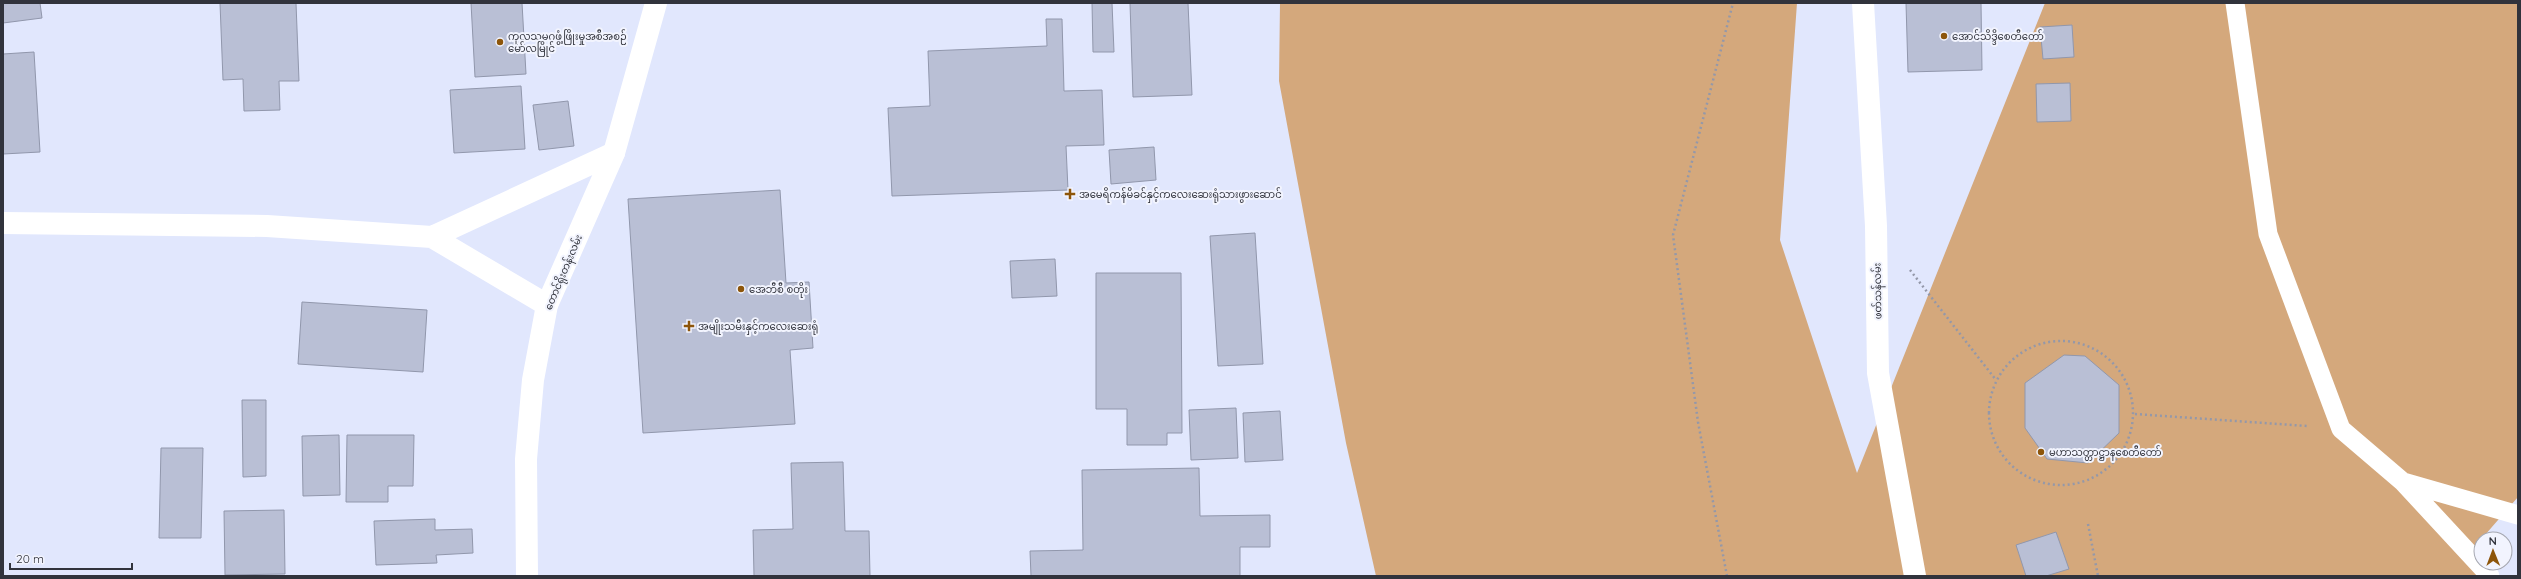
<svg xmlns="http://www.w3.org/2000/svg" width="2521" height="579" viewBox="0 0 2521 579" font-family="Quicksand,'Noto Sans Myanmar',sans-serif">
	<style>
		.forest { fill: #d4a87c }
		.building { fill: #b9bfd5; stroke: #9197ac }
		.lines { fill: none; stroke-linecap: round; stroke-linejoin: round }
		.path { stroke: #9498a9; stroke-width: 2.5; stroke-dasharray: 2 3; stroke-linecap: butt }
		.service { stroke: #fff; stroke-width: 19 }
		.minor { stroke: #fff; stroke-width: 22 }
		.tertiary { stroke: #fff; stroke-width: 22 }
		.poi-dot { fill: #8d550a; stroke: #f2f4fe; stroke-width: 1.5 }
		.labels { text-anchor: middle; stroke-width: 4; stroke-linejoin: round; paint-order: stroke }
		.poi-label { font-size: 10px; fill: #31333c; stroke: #f2f4fe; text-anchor: start }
		.street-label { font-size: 10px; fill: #31333c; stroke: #f2f4fe }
	</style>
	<rect width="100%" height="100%" fill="#e1e7fd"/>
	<path class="forest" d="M1280,3h517l-17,237 77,233 188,-470h473v494l-33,38 1,4h-5v24l12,13h-1117l-30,-133 -67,-362z"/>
	<path class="building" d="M3,3h37l2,15 -39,5z
		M220,3h76l3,78h-20l1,29 -36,1 -1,-32 -20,1z
		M471,3h51l4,71 -51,3z
		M1092,3h20l2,49h-21z
		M1130,3h58l4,92 -59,2z
		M1906,3h75l1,67 -74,2z
		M1046,19h16l2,72 38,-1 2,55 -38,1 2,44 -176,6 -4,-88 42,-2 -2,-55 119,-5z
		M2072,25l2,32 -31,2 -3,-32z
		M34,52l6,100 -37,2v-100z
		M2070,83l1,38 -34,1 -1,-38z
		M521,86l4,63 -71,4 -4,-63z
		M568,101l6,45 -35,4 -6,-45z
		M1154,147l2,33 -45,4 -2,-34z
		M780,190l6,93 23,-1 4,66 -23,2 5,74 -152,9 -15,-234z
		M1255,233l8,131 -45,2 -8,-130z
		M1055,259l2,37 -45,2 -2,-37z
		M1096,273h85l1,160h-15v12h-40v-36h-31z
		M302,302l125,8 -4,62 -125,-8z
		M2064,355l21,1 34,29v48l-31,30 -41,-4 -22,-31v-45z
		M242,400h24v76l-23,1z
		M1236,408l2,50 -47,2 -2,-50z
		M1280,411l3,49 -38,2 -2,-49z
		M339,435l1,60 -37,1 -1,-60z
		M347,435h67l-1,51h-25v16h-42z
		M161,448h42l-2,90h-42z
		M843,462l2,69h24l1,45h-116l-1,-46 40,-1 -2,-66z
		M1199,468l1,48 70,-1v32h-30v29h-209l-1,-25 53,-1 -1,-80z
		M284,510l1,64 -60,1 -1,-64z
		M435,519v11l37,-1 1,24 -37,2 1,8 -61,2 -2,-44z
		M2056,532l13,37 -23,7h-20l-10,-31z"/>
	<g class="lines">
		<path class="path" d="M1910,270l86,110
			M1989 413a72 72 0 1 1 144 0a72 72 0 1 1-144 0Z
			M2135,414l172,12
			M2088,524l10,52
			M1727,576l-29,-154 -25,-187 60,-232"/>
		<path class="service" d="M2235,3l33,231 73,195 62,53 115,33
			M2403,482l87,94"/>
		<path class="minor" d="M3,223l264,3 165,11 182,-84
			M432,237l115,68"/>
		<path class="tertiary" d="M1863,3l13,223 2,147 37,203
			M527,576l-1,-117 7,-79 14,-75 67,-152 42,-150"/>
	</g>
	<g class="poi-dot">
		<circle cx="1944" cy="36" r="4"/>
		<circle cx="500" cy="42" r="4"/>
		<path d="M1068 188h4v4h4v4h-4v4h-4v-4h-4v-4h4z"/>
		<circle cx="741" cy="289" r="4"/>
		<path d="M687 320h4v4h4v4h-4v4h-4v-4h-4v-4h4z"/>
		<circle cx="2041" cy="452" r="4"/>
	</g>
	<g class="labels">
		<g class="poi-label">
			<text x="508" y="40">ကုလသမဂ္ဂဖွံ့ဖြိုးမှုအစီအစဉ်<tspan x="508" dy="12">မော်လမြိုင်</tspan></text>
			<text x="1952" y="40">အောင်သိဒ္ဒိစေတီတော်</text>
			<text x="1079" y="198">အမေရိကန်မိခင်နှင့်ကလေးဆေးရုံသားဖွားဆောင်</text>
			<text x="749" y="293">အေဘီစီ စတိုး</text>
			<text x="698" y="330">အမျိုးသမီးနှင့်ကလေးဆေးရုံ</text>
			<text x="2049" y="456">မဟာသတ္တာဋ္ဌာနစေတီတော်</text>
		</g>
		<g class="street-label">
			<text transform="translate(563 272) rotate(-67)" y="4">တောင်ရိုးတန်းလမ်း</text>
			<text transform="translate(1877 291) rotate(-91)" y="4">ဖတ်သန်လမ်း</text>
		</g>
	</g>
	<rect width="2521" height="579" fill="none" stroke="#31333c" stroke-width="8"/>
	<g transform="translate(2493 551) rotate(359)"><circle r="19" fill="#f2f4fe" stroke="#a5a7b0"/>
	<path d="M0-3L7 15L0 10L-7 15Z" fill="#8d550a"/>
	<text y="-6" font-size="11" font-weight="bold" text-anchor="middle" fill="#31333c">N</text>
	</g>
	<path d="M10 563v6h122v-6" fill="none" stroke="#31333c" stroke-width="2"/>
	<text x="16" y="563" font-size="12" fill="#31333c" stroke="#f2f4fe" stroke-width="3" paint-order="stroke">20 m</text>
</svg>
